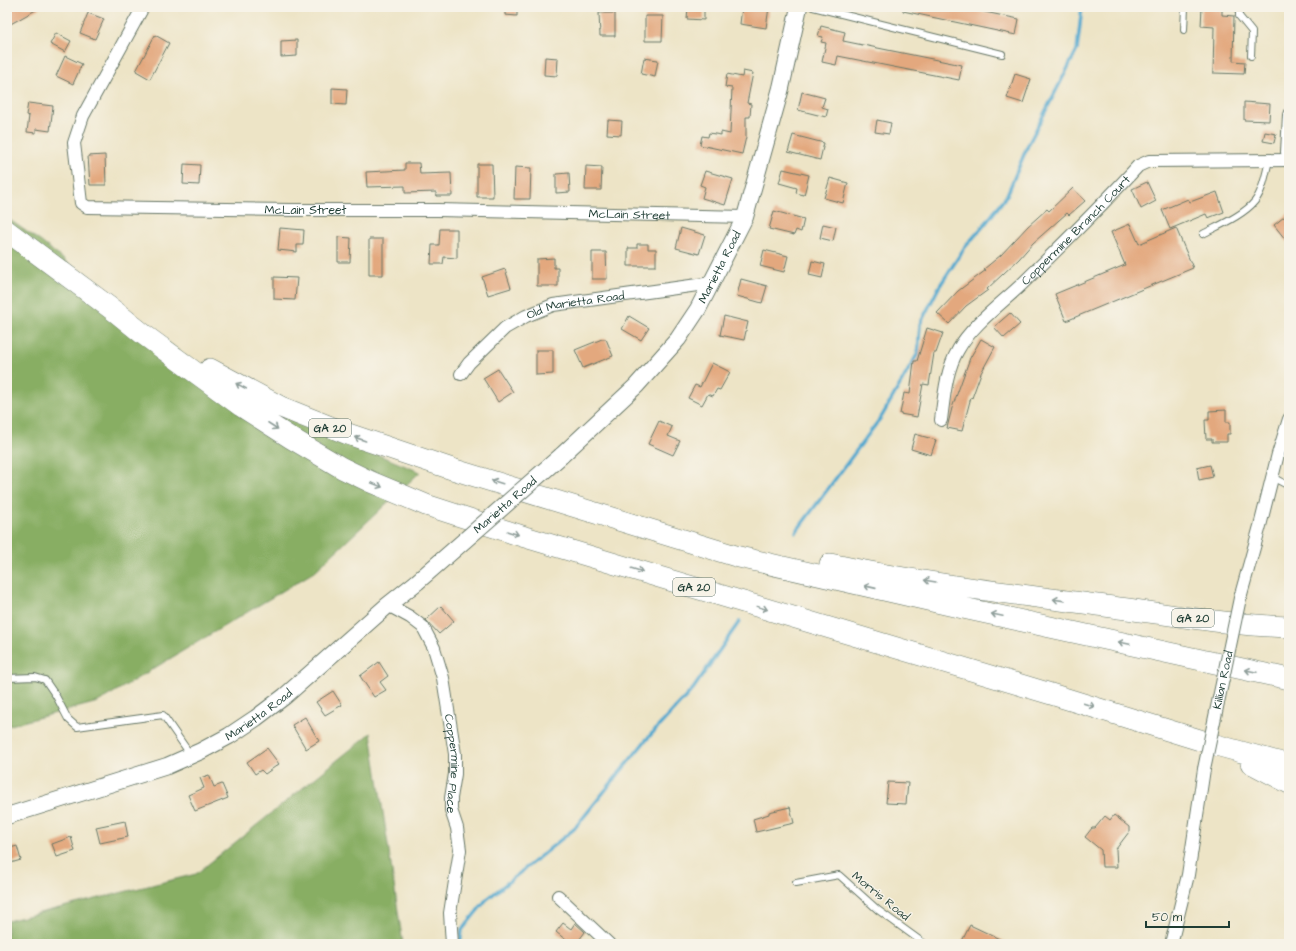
<svg xmlns="http://www.w3.org/2000/svg" width="1296" height="951" viewBox="0 0 1296 951" font-family="'Architects Daughter',sans-serif">
	<style>
		.forest { fill: #88ae64; stroke: #54764c }
		.lines { fill: none; stroke-linecap: round; stroke-linejoin: round }
		.stream { stroke: #52a9cf; stroke-width: 3.5 }
		.building { fill: #e3a87e }
		.lane-casing { stroke: #677767; stroke-width: 8 }
		.street-casing { stroke: #677767; stroke-width: 14 }
		.secondary-casing { stroke: #677767; stroke-width: 18 }
		.highway-casing { stroke: #677767; stroke-width: 22 }
		.lane { stroke: #fff; stroke-width: 6 }
		.street { stroke: #fff; stroke-width: 12 }
		.secondary { stroke: #fff; stroke-width: 16 }
		.highway { stroke: #fff; stroke-width: 21 }
		.street-bridge-casing { stroke: #677767; stroke-width: 14; stroke-linecap: butt }
		.secondary-bridge-casing { stroke: #677767; stroke-width: 18; stroke-linecap: butt }
		.street-bridge { stroke: #fff; stroke-width: 12 }
		.secondary-bridge { stroke: #fff; stroke-width: 16 }
		.oneway { stroke: #8f9e9a }
		.labels { text-anchor: middle; stroke-width: 3; stroke-linejoin: round; paint-order: stroke }
		.shield { fill: #f7f3e8; stroke: #60746a; stroke-width: 1 }
		.shield-label { font-size: 11px; font-weight: bold; fill: #1f3d34 }
		.street-label { font-size: 12px; fill: #1f3d34; stroke: #f7f3e8 }
	</style>
	<rect width="100%" height="100%" fill="#f7f3e8"/>
	<filter id="ink" filterUnits="userSpaceOnUse"><feTurbulence type="fractalNoise" baseFrequency=".025" numOctaves="2"/><feDisplacementMap in="SourceGraphic" scale="8" xChannelSelector="R" yChannelSelector="G"/><feConvolveMatrix kernelMatrix="1 2 1 2 8 2 1 2 1" color-interpolation-filters="sRGB"/></filter>
	<filter id="wash" filterUnits="userSpaceOnUse"><feTurbulence type="fractalNoise" baseFrequency=".012" numOctaves="4" result="noise"/><feDisplacementMap in="SourceGraphic" scale="16" xChannelSelector="R" yChannelSelector="G"/><feGaussianBlur stdDeviation="0.9" result="paint"/><feColorMatrix in="noise" values="0 0 0 0 0 0 0 0 0 0 0 0 0 0 0 0 0 1.4 0 .05"/><feComposite in="paint" operator="in"/></filter>
	<g filter="url(#wash)">
		<rect width="100%" height="100%" fill="#ede4c6"/>
		<path class="forest" d="M7,218l33,23 178,141 107,51 95,39 -106,100 -216,130 -91,24z
			M371,733l32,211h-396v-23l189,-47z"/>
		<g class="lines">
			<path class="stream" d="M796,532l86,-116 36,-63 2,-29 19,-37 26,-40 21,-24 21,-28 21,-50 49,-95 5,-43
				M460,944l2,-14 24,-30 88,-71 72,-89 47,-51 46,-67"/>
		</g>
		<g id="blocks">
			<path class="building" d="M7,7h34l-34,19z
				M505,7h12v9l-12,-1z
				M688,7h16v13l-17,-1z
				M742,7h27l-3,21 -26,-4z
				M903,7h57l59,12 -3,16 -113,-24z
				M1202,7h20v8l12,1 -1,45 12,1 -1,12 -31,-1 1,-46 -13,-1z
				M88,13l16,6 -9,20 -15,-6z
				M599,13h16v23h-15z
				M645,16h18l-1,25h-17z
				M821,26l24,6 -2,9 119,24 -3,15 -121,-24 -2,9 -14,-3 4,-19 -5,-1 2,-5 -5,-1z
				M56,33l15,8 -6,11 -15,-8z
				M155,35l14,8 -19,36 -14,-8z
				M297,40v16l-16,1v-16z
				M65,56l17,8 -9,20 -17,-8z
				M545,57l13,1 -1,18 -13,-1z
				M644,58l14,2 -3,17 -14,-3z
				M743,71l10,2 -6,30 4,1 -1,13h-4v20l-4,17 -42,-9 2,-9 6,1 1,-4 12,2v-3l9,2 2,-46 -7,-1 2,-13 15,3z
				M1015,74l16,5 -8,24 -16,-5z
				M332,88l15,1 -1,16 -14,-1z
				M802,92l23,6 -3,9 6,2 -2,8 -28,-7z
				M1244,102l26,2 -1,17 -25,-1z
				M28,103l25,3 -3,25 -14,-2v4l-9,-1 2,-16 -3,-1z
				M608,120l14,1 -1,14 -14,-1z
				M877,120l14,3 -2,11 -14,-2z
				M1265,132l11,2 -2,9 -11,-2z
				M793,135l31,8 -4,17 -32,-8z
				M105,155l1,30h-16l-2,-29z
				M405,163h14l1,11 31,-1 1,23h-16v-4l-31,1v-7l-38,1 -1,-15 39,-2z
				M184,164l16,1 -1,20 -16,-1z
				M477,164h15l1,33h-16z
				M586,166l16,1 -1,23h-16z
				M515,167l16,1 -1,31h-16z
				M783,169l26,6 -5,20 -8,-2 1,-5 -18,-5z
				M705,171l28,8 -8,26 -23,-7 3,-11 -5,-2z
				M569,173l1,19 -14,1v-19z
				M830,178l18,5 -5,20 -19,-5z
				M1147,182l9,19 -15,8 -9,-20z
				M1073,188l12,13 -16,14 -2,-2 -34,30 -14,16 -32,30 1,1 -22,16 -17,18 -12,-11 21,-22 28,-21 -2,-1 17,-14 27,-29 19,-17 2,2z
				M1217,192l7,20 -16,6 -2,-4 -36,15 -8,-19 26,-11 2,3z
				M774,211l30,8 -3,13 -5,-2 -2,5 -25,-6z
				M1289,213v31l-15,-19z
				M823,224l13,3 -3,14 -13,-3z
				M1130,224l9,20 37,-16 17,40 -127,53 -11,-27 70,-29 -14,-33z
				M280,228l24,2 -1,15h-6v7l-19,-2z
				M681,228l24,7 -6,19 -23,-6z
				M440,229h17v29l-13,-1 -1,7h-12l1,-19h7z
				M338,237l13,1 -1,24h-12z
				M369,239h14v36h-14z
				M637,244h11v5h8v17h-28v-18h9z
				M764,250l24,6 -4,16 -24,-6z
				M592,252h14l1,27h-15z
				M554,258v10h4v18h-21v-27z
				M812,261l13,3 -3,14 -13,-3z
				M505,269l6,19 -23,7 -6,-18z
				M274,277l23,1 -2,22 -21,-1z
				M741,279l26,7 -5,17 -25,-7z
				M1010,313l10,11 -16,14 -10,-11z
				M629,316l20,12 -8,12 -19,-11z
				M724,316l24,6 -4,18 -24,-5z
				M927,328l16,5 -7,20h-2l-5,32 -6,-1 -6,33 -17,-3 4,-21 6,1 4,-33h3z
				M602,339h4l7,17 -30,12 -8,-18z
				M981,339l14,8 -14,26 -9,25 -1,-1 -9,34 -15,-3 5,-20 18,-50z
				M536,350h17v24l-17,1z
				M712,363l18,9 -10,18 -3,-1 -4,7 -5,-2 -6,11 -14,-7 7,-13 5,2z
				M498,369l15,23 -15,10 -15,-24z
				M1226,410v12h4v12h-3v8h-15v-3h-6l-1,-19h4v-9z
				M659,421l13,6 -4,9 12,5 -7,14 -25,-11z
				M915,434l21,6 -5,15 -20,-6z
				M1210,465l3,12 -14,3 -2,-12z
				M441,606l13,15 -15,13 -13,-14z
				M379,662l9,14 -8,6 6,8 -12,7 -14,-21z
				M333,691l9,14 -17,10 -9,-13z
				M305,717l14,24 -13,8 -14,-24z
				M267,748l12,16 -14,10 -4,-4 -6,4 -8,-12z
				M209,775l5,12 8,-3 6,14 -33,13 -7,-16 16,-7 -4,-10z
				M888,782l20,1 -2,21 -20,-1z
				M790,807l4,16 -38,9 -3,-13 16,-5v-2z
				M1114,815l15,12v5l-13,17 1,18h-15l-1,-17 -16,-13 7,-9h3l10,-12 5,4z
				M125,821l3,16 -28,6 -4,-16z
				M71,837l4,14 -18,6 -5,-13z
				M17,846l4,14 -14,4v-15z
				M563,923l8,6 4,-6 10,9 -9,12h-5l-15,-12z
				M970,925l40,19h-42l-6,-3z"/>
		</g>
	</g>
	<g filter="url(#ink)">
		<use href="#blocks" fill-opacity="0" stroke="#677767" stroke-width="1"/>
		<g class="lines">
			<defs>
				<path id="lane" d="M813,7l189,47
					M1239,7v9l13,16 -1,24
					M1184,30l1,-23
					M1203,234c15,-8 41,-19 52,-33 8,-10 11,-28 14,-41
					M1272,477l17,9
					M7,678l28,-1 10,3 11,16 12,23 9,8 86,-12 27,39
					M796,883l43,-8 39,35 47,34"/>
				<g id="street">
					<path id="s1" d="M143,7l-60,109 -9,27 7,60 6,4 204,3h147l307,7"/>
					<path d="M1289,115l-2,37 2,5"/>
					<path id="s2" d="M461,374l8,-11 36,-35 21,-12 27,-11 159,-22"/>
					<path id="s3" d="M941,420c3,-23 5,-50 17,-70 12,-23 44,-47 63,-65 40,-39 80,-78 117,-119l11,-5 140,-1"/>
					<path d="M1240,598l20,-72 18,-72 11,-35"/>
					<path id="s4" d="M388,605l22,12 13,10 11,21 9,30 12,76v20l-4,24v12l6,18 3,22 -10,63 2,31"/>
					<path d="M558,896l51,48"/>
					<path d="M1171,944l17,-69 16,-106"/>
				</g>
				<g id="secondary">
					<path id="s5" d="M561,456l75,-70 42,-47 20,-30 47,-92 36,-129 18,-81"/>
					<path id="s6" d="M7,816l160,-50 34,-15 28,-15 27,-18 29,-22 103,-91 29,-23"/>
				</g>
				<path id="highway" d="M7,231l110,82 26,21 98,72 50,32 51,30 29,14 55,23 99,32 526,157 165,51 73,20
					M210,369l71,38 67,27 104,35 287,88 215,49 335,73
					M830,564c88,19 178,29 267,41 63,8 128,20 192,22
					M1251,763l38,20"/>
			</defs>
			<use href="#lane" class="lane-casing"/>
			<use href="#street" class="street-casing"/>
			<use href="#secondary" class="secondary-casing"/>
			<use href="#highway" class="highway-casing"/>
			<use href="#lane" class="lane"/>
			<use href="#street" class="street"/>
			<use href="#secondary" class="secondary"/>
			<use href="#highway" class="highway"/>
			<defs>
				<g id="street-bridge">
					<path id="s7" d="M1204,769l36,-171"/>
				</g>
				<g id="secondary-bridge">
					<path id="s8" d="M417,582l144,-126"/>
				</g>
			</defs>
			<use href="#street-bridge" class="street-bridge-casing"/>
			<use href="#secondary-bridge" class="secondary-bridge-casing"/>
			<use href="#street-bridge" class="street-bridge"/>
			<use href="#secondary-bridge" class="secondary-bridge"/>
		</g>
		<defs><path id="oneway-shaft" d="M-6 0H5M1.5-3L5.5 0L1.5 3" fill="none" stroke-width="1.6" stroke-linecap="round" stroke-linejoin="round"/></defs>
		<g class="oneway">
			<use href="#oneway-shaft" transform="translate(241 386) rotate(-152)"/>
			<use href="#oneway-shaft" transform="translate(273 426) rotate(33)"/>
			<use href="#oneway-shaft" transform="translate(360 439) rotate(-161)"/>
			<use href="#oneway-shaft" transform="translate(497 482) rotate(-163)"/>
			<use href="#oneway-shaft" transform="translate(377 485) rotate(22)"/>
			<use href="#oneway-shaft" transform="translate(513 533) rotate(18)"/>
			<use href="#oneway-shaft" transform="translate(637 570) rotate(17)"/>
			<use href="#oneway-shaft" transform="translate(930 581) rotate(-171)"/>
			<use href="#oneway-shaft" transform="translate(870 587) rotate(-167)"/>
			<use href="#oneway-shaft" transform="translate(1059 600) rotate(-172)"/>
			<use href="#oneway-shaft" transform="translate(762 608) rotate(17)"/>
			<use href="#oneway-shaft" transform="translate(997 615) rotate(-168)"/>
			<use href="#oneway-shaft" transform="translate(1124 643) rotate(-168)"/>
			<use href="#oneway-shaft" transform="translate(1251 671) rotate(-168)"/>
			<use href="#oneway-shaft" transform="translate(1089 705) rotate(17)"/>
		</g>
	</g>
	<g class="labels">
		<g class="shield">
			<rect x="309" y="419" width="42" height="18" rx="3"/>
			<rect x="673" y="578" width="42" height="18" rx="3"/>
			<rect x="1172" y="609" width="42" height="18" rx="3"/>
		</g>
		<g class="shield-label">
			<text x="330" y="432">GA 20</text>
			<text x="694" y="591">GA 20</text>
			<text x="1193" y="622">GA 20</text>
		</g>
		<g class="street-label">
			<text dy="4" stroke="none"><textPath href="#s1" startOffset="439">McLain Street</textPath></text>
			<text dy="4" stroke="none"><textPath href="#s1" startOffset="763">McLain Street</textPath></text>
			<text dy="4" stroke="none"><textPath href="#s3" startOffset="241">Coppermine Branch Court</textPath></text>
			<text dy="4" stroke="none"><textPath href="#s5" startOffset="249">Marietta Road</textPath></text>
			<text dy="4" stroke="none"><textPath href="#s2" startOffset="139">Old Marietta Road</textPath></text>
			<text dy="4" stroke="none"><textPath href="#s8" startOffset="117">Marietta Road</textPath></text>
			<text dy="4" stroke="none"><textPath href="#s7" startOffset="91">Killian Road</textPath></text>
			<text dy="4" stroke="none"><textPath href="#s6" startOffset="273">Marietta Road</textPath></text>
			<text dy="4" stroke="none"><textPath href="#s4" startOffset="183">Coppermine Place</textPath></text>
			<text transform="translate(881 896) rotate(39)" y="4">Morris Road</text>
		</g>
	</g>
	<rect width="1296" height="951" fill="none" stroke="#f7f3e8" stroke-width="24"/>
	<path d="M1146 921v6h83v-6" fill="none" stroke="#1f3d34" stroke-width="2"/>
	<text x="1152" y="921" font-size="12" fill="#1f3d34" stroke="#f7f3e8" stroke-width="3" paint-order="stroke">50 m</text>
</svg>
